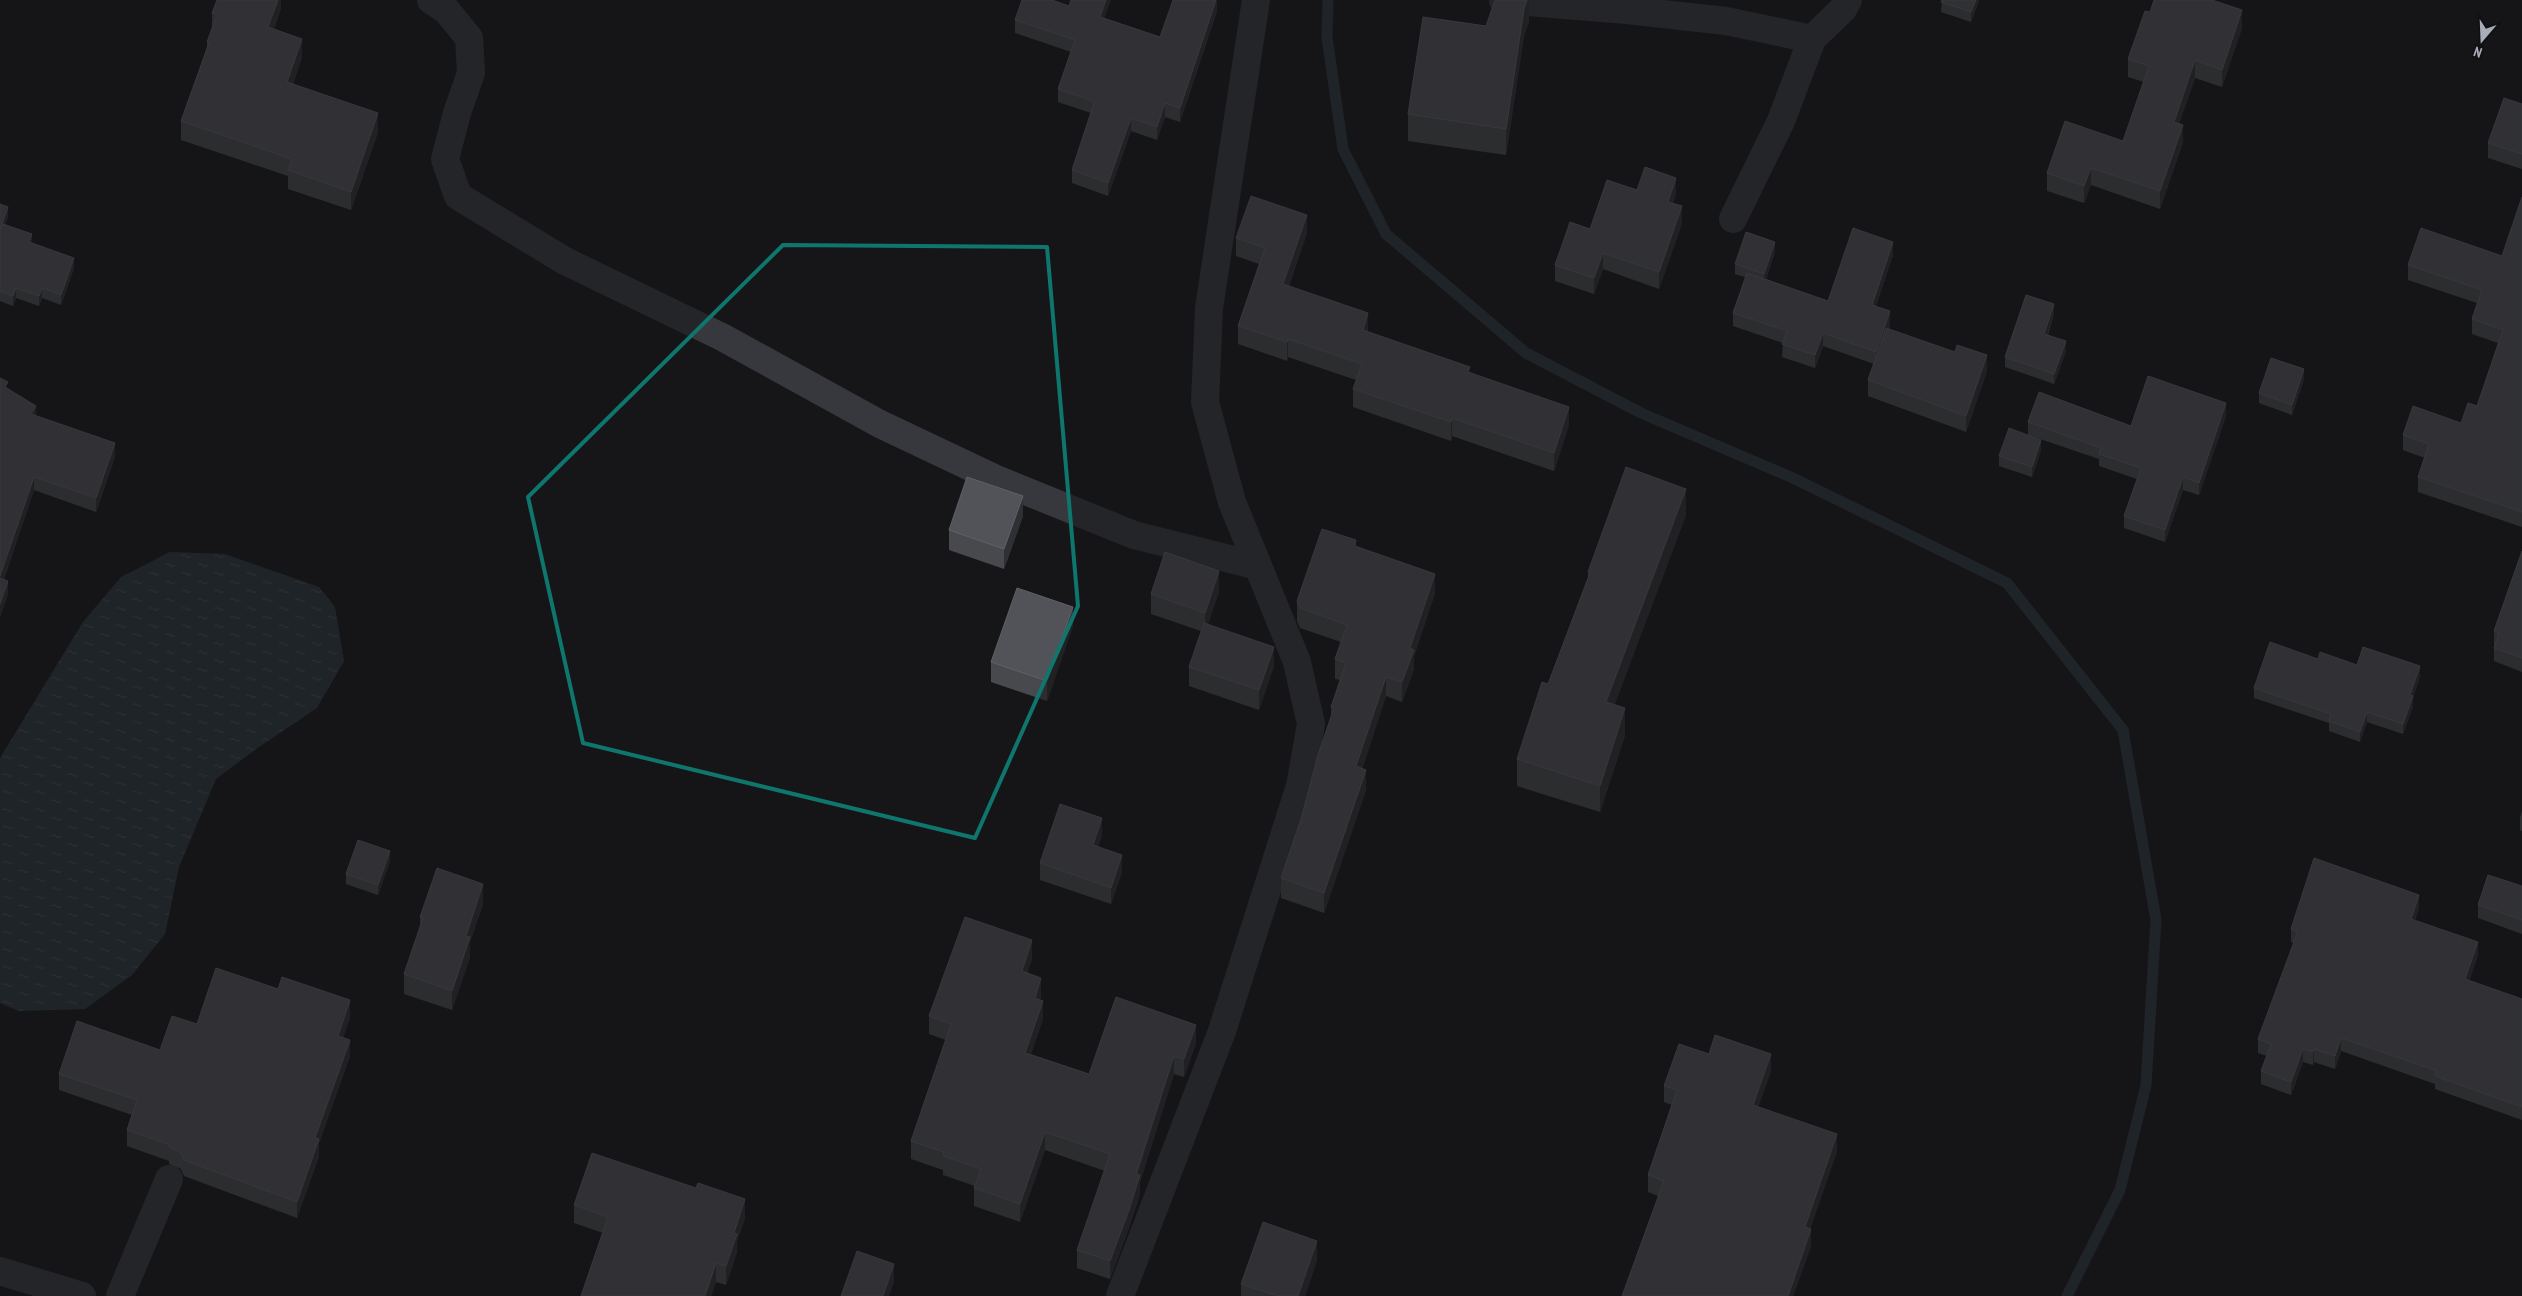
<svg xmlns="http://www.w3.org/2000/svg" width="2522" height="1296" viewBox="0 0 2522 1296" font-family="'PT Sans Narrow',sans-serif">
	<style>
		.water { fill: url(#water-ripples) }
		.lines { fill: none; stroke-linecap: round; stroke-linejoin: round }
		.stream { stroke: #2c353c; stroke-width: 11 }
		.street { stroke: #37383d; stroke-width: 28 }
		.wall { fill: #47494d }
		.shaded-wall { fill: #2f3033 }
		.building { fill: #525359; stroke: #5f6168 }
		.marked { fill: none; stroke: #0f766e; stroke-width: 4; stroke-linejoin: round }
	</style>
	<defs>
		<pattern id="water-ripples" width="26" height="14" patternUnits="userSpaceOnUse" patternTransform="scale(1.25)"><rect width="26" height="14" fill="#2c353c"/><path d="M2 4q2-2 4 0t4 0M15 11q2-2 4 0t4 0" fill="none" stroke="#485056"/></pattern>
	</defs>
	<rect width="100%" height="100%" fill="#161618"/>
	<path class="water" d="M170,552l55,2 94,33 16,20 9,54 -27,47 -61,41 -40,30 -37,88 -14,67 -33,41 -47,34 -66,2 -19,-8v-245l83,-136 38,-45z"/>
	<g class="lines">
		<path class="stream" d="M1328,0l-1,37 16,112 43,85 140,119 115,60 152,65 214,105 116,147 33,190 -10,165 -26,105 -53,106"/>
		<path class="street" d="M431,0l16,11 22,27 2,35 -14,40 -12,46 13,37 107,65 157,76 158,87 116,55 138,56 124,31
			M1503,0l124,10 99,11 86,18
			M1733,219l48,-98 31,-82 31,-30 5,-9
			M0,1271l82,25
			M120,1296l49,-117
			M1120,1296l102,-265 78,-245 11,-62 -14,-62 -65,-160 -27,-100 4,-94 47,-308"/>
	</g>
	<path class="wall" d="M281,0v8l-7,21 28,28 -9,27 85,48 -27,78 -63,-21v-13l-107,-36v-19l26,-73v-6l5,-14v-15z
		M1217,0v11l-37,111 -15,-5 -8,23 -26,-9 -23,65 -36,-13v-13l19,-57 -33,-11v-13l13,-37 -56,-19v-13l54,-14 91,31z
		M1529,0v22l-5,13 -18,120 -98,-14v-27l78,-88z
		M1942,0h37l-8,22 -30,-10z
		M2150,12l92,16 -20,59 -27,-9 -16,45 4,19 -23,67 -69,-24 -7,18 -37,-12v-18l76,-32 21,-59 -16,-5v-18z
		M2522,104v65l-34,-11v-15z
		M1637,190l39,4 -3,9 9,20 -23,66 -56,-20 -9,25 -39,-13v-16z
		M2522,197v330l-104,-35v-15l7,-19 -22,-8v-15l58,-12 16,-17 21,-63 -26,-9v-15l5,-16 -69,-23v-15l94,-9z
		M0,204l8,13 -3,7 27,19 42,25 -13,37 -19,-7 -3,8 -23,-8 -3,8 -13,-5z
		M1307,233l-18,53 79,46 102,41 99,52 -15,46 -102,-35 -1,5 -98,-34v-18l3,-9 -68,-23 -1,4 -49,-17v-18l21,-62 -23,-8v-18z
		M1775,252l-9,27 62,22 65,-46 -17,51 14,18 -1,5 98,42 -21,61 -98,-36v-16l6,-16 -51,-18 -8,22 -33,-11 1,-14 -50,-17v-13l12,-36 -10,-3v-10z
		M2054,314l-6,21 18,16 -12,33 -49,-17v-10z
		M2304,379l-12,36 -33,-12v-10z
		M8,389l28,27 79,41 -19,55 -62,-22 -30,89 4,15 -8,23z
		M2226,416l-27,79 -16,-5 -18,52 -41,-14v-12l13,-37 -38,-13v-7l-71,-24v-13l103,4z
		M2041,450l-9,27 -33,-11v-10z
		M1686,515l-72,190 11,30 -25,77 -83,-26v-27l31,-75 40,-106v-6z
		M1023,516l-19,53 -55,-19v-20z
		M1356,547l79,46 -21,63v13l-12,33 -16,-6 -24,73 4,21 -42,123 -43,-15v-20l20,-59 30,-101v-11l9,-27 -5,-1v-20l6,-17 -41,-14 -3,-7v-20z
		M2522,551v121l-28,-11v-13l1,-3h-1v-14z
		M1219,591l-11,33 66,42 -15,44 -70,-24v-19l12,-36 -50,-17v-20z
		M1073,626l-26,75 -56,-19v-20z
		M2318,659l102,17 -7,21v9l-10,28 -36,-12 -7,20 -31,-11v-8l-75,-25v-10z
		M2522,811v20l-2,-1v-13z
		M1102,835l-4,12 24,25 -11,32 -71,-24v-17z
		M390,861l-12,34 -32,-11v-10z
		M2522,886v48l-44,-16v-13z
		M483,904l-13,38v15l-18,53 -48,-16v-20l16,-48v-9z
		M2419,908l-4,12 63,35 -9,26 53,18v121l-87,-31v-5l-94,-33 -6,18 -21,-7 -1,3 -10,-3 -12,33 -30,-11v-13l6,-15 -9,-3v-14l36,-96 -3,-1v-13z
		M1032,959l-5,14 14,23 -1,4 3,19 -12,35 58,20 107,-31 -12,34 -10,-3 -34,108v12l-11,34 -19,51 -33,-11v-18l28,-79 -60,-21 -25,72 -46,-16v-18l1,-2 -32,-11v-5l-32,-11v-18l35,-101 -17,-6v-18z
		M350,1017l-7,21 7,18 -31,87v13l-22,62 -113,-42 -3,-7 -12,-5v-3l-42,-15v-16l5,-15 -73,-25v-16l101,-24 37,-26z
		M1709,1054l62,17 -13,36 79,44 -27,78 1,17 -18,50h-171l36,-100 -10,-4v-17l24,-70 -8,-3v-16z
		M574,1205l171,13 -8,23v11l-11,33 -10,-3 -5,14h-130l22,-63 -29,-10z
		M1317,1260l-12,36h-64v-12z"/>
	<path class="shaded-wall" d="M278,0h3v8l-13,38v-19z
		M1106,0h5l-11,30v-13z
		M1216,0h1v11l-37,111v-14z
		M1527,0h2v22l-5,13 -18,120v-26l18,-120z
		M1976,0h3l-8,22v-10z
		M2242,10v18l-20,59v-17z
		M302,39v18l-15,43v-18z
		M2195,60v18l-21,61v-17z
		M1165,103v14l-8,23v-13z
		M378,113v19l-27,78v-18z
		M1131,118v13l-23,65v-13z
		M2183,125v17l-23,67v-18z
		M2091,168v17l-7,18v-17z
		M1676,178v16l-8,24v-16z
		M1682,206v17l-23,66v-17z
		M8,207v10l-8,23v-10z
		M1307,215v18l-24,69v-18z
		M32,234v10l-3,-2z
		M1775,242v10l-11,32v-10z
		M1893,242v13l-21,63v-13z
		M1603,253v16l-9,25v-16z
		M74,258v10l-13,37v-10z
		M16,288v10l-3,8v-10z
		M42,288v10l-3,8v-10z
		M2054,304v10l-10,30v-10z
		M1890,311v13l-14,41v-13z
		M1368,313v19l-5,-2z
		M1823,333v13l-8,22v-13z
		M1288,339v18l-1,4v-19z
		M2066,341v10l-12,33v-10z
		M1987,355v16l-21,61v-16z
		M2304,369v10l-12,36v-10z
		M2226,403v13l-27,79v-12z
		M36,406v13l-5,-5z
		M1569,407v18l-15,46v-18z
		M1452,418v18l-1,5v-19z
		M2041,440v10l-9,27v-10z
		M115,443v14l-19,55v-14z
		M34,477v13l-34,100v-14z
		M2183,477v13l-18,52v-12z
		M1686,489v26l-80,213v-26z
		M1023,496v20l-19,53v-20z
		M1219,571v20l-14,41v-19z
		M1435,574v19l-21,63v13l-12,33v-20l8,-34z
		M8,581v13l-8,23v-13z
		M1073,607v19l-26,75v-20z
		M1274,647v19l-15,44v-20z
		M2420,666v10l-7,21v9l-10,28v-10l7,-29z
		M1386,677v19l-30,90v-20z
		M1625,708v27l-25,77v-26z
		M2367,712v10l-7,20v-10z
		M1366,770v20l-42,123v-20z
		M1102,818v17l-9,27v-17z
		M390,851v10l-12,34v-10z
		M1122,855v17l-11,32v-16z
		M483,884v20l-13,38v15l-18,53v-19l14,-55z
		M2419,895v13l-8,24v-13z
		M1032,940v19l-10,31v-19z
		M2478,942v13l-13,37v-13z
		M1041,978v18l-6,20v-18z
		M350,1000v17l-12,35v-16z
		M1043,1001v18l-18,52v-18z
		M1196,1025v18l-12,34v-18z
		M2341,1038v13l-6,18v-13z
		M350,1040v16l-31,87v13l-22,62v-16l18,-64z
		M2303,1049v13l-12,33v-13z
		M2314,1049v13l-1,3v-13z
		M1771,1054v17l-18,51v-17z
		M1174,1056v18l-34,108v12l-11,34 -19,51v-18z
		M1045,1132v18l-25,72v-18z
		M1837,1134v17l-32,93v-17z
		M745,1199v19l-8,23v11l-11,33v-19l8,-33z
		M1811,1229v17l-18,50h-5z
		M1317,1241v19l-12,36h-7z
		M716,1263v19l-5,14h-6z
		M894,1264v18l-5,14h-6z"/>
	<path class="building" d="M217,0h61l-10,27 34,12 -15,43 91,31 -27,79 -63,-22 4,-11 -111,-38 28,-78 -2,-1 10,-27 -5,-2z
		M1022,0h30l17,6 2,-6h35l-6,17 60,20 13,-37h43l-36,108 -15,-5 -8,24 -26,-9 -23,65 -36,-13 22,-67 -1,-2 -35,-12 17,-49 -60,-20z
		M1495,0h32l-3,9 -18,120 -98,-15 15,-97 63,9z
		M1942,0h34l-5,12 -30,-10z
		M2154,0h58l30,10 -20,60 -27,-10 -21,62 9,3 -23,66 -69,-23 -7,18 -37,-13 18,-52 58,20 26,-75 -21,-7 17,-48 5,1z
		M2504,98l18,6v50l-34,-11z
		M1645,167l31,11 -8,24 14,4 -23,66 -56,-19 -9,25 -39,-13 15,-43 20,7 17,-49 30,10z
		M1251,196l56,19 -24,69 85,29 -5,17 107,37 -2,5 101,35 -15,46 -102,-35 -1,4 -98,-33 9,-25 -74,-25 -1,3 -49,-16 27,-78 -29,-10z
		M2522,197v315l-104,-35 11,-33 -26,-9 10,-29 48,17 7,-20 9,3 26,-76 -31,-11 10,-29 -74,-25 13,-37 81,28z
		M0,204l8,3 -8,23z
		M3,224l29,10 -3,8 45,16 -13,37 -19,-7 -3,8 -23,-8 -3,8 -13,-5v-59z
		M1853,228l40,14 -21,63 18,6 -14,41 -53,-19 -8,22 -33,-11 5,-13 -54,-18 14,-40 81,28z
		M1746,232l29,10 -11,32 -29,-10z
		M2026,295l28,9 -10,30 22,7 -12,33 -49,-17z
		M1886,328l69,24 2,-7 30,10 -21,61 -98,-36z
		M2271,358l33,11 -12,36 -33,-12z
		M2148,376l78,27 -27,80 -16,-6 -18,53 -41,-14 17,-48 -42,-14 2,-6 -73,-26 11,-30 92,34z
		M0,378l8,4 -3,5 31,19 -5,8 84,29 -19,55 -62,-21 -34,99z
		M2009,428l32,12 -9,27 -33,-11z
		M1626,467l60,22 -80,213 19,6 -25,78 -83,-27 25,-77 6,2 42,-111 -2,-1z
		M967,477l56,19 -19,53 -55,-19z
		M1322,529l34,11 -1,6 80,28 -25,74 4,2 -12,32 -16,-5 -30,89 10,4 -42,123 -43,-15 20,-59 17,-64 16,-47 -3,-1 15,-44 -11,-4 12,-34 -47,-17 -3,-7z
		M2522,551v107l-28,-10 5,-15 -5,-2z
		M1165,552l54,19 -14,42 -54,-19z
		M0,578l8,3 -8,23z
		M1017,588l56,19 -26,74 -56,-19z
		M1204,623l70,24 -15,43 -70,-23z
		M2270,642l48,17 2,-7 37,13 6,-18 57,19 -10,29 3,1 -10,28 -36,-12 -7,20 -31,-11 2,-7 -77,-26z
		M1060,804l42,14 -9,27 29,10 -11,33 -71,-25z
		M358,840l32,11 -12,34 -32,-11z
		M2314,858l105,37 -8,24 67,23 -13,37 57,20v108l-87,-31 2,-5 -96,-33 -6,18 -21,-7 -1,3 -10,-3 -12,33 -30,-11 10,-27 -13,-5 40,-108 -7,-2z
		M437,868l46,16 -17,52 4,1 -18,54 -48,-17 19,-56 -3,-1z
		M2488,875l34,11v34l-44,-15z
		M965,917l67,23 -10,31 19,7 -6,20 8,3 -18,52 64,21 27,-77 80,28 -12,34 -10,-3 -38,118 4,1 -11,35 -19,51 -33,-11 33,-96 -65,-22 -25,72 -46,-16 7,-19 -38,-13 1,-4 -33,-11 40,-117 -22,-8z
		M216,968l62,21 4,-12 68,23 -12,36 12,4 -35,98 4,1 -22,63 -113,-42 -3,-7 -12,-6 1,-2 -43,-15 10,-30 -78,-26 18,-53 83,29 12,-34 25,8z
		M1715,1035l56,19 -18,51 84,29 -32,93 6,2 -23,67h-166l42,-115 -16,-6 29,-85 -13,-4 15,-42 30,10z
		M592,1153l104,35 2,-5 47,16 -11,34 3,1 -11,32 -10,-3 -11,33h-124l27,-79 -34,-12z
		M1263,1222l54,19 -19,55h-20l-37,-12z
		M857,1251l37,13 -11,32h-42z"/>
	<path d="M0 0H2522V1296H0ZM783,245l264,2 31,359 -103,232 -392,-95 -55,-246z" fill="#161618" fill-opacity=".55" fill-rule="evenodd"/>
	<path class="marked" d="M783,245l264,2 31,359 -103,232 -392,-95 -55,-246z"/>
	<g transform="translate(2482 40) rotate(199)" stroke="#111113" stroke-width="4" paint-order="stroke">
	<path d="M0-4L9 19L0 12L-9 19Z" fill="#a8adb8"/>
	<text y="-8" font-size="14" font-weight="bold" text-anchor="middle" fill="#a8adb8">N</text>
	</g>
</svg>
